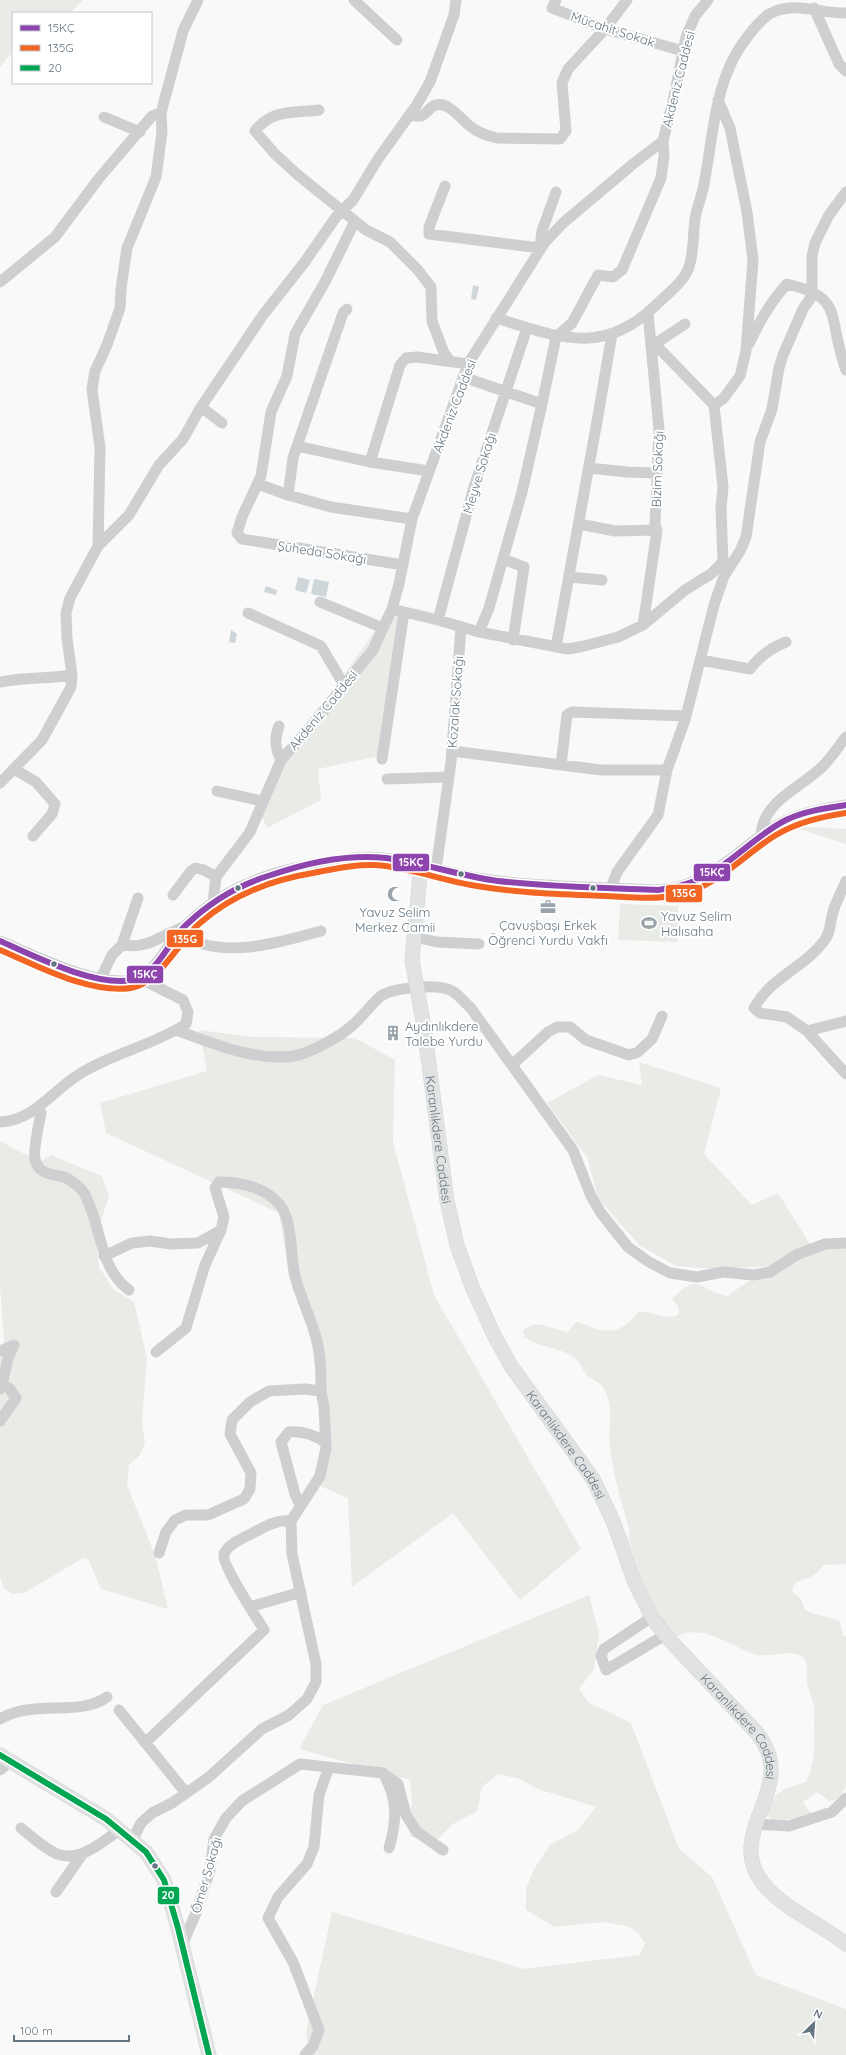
<svg xmlns="http://www.w3.org/2000/svg" width="846" height="2055" viewBox="0 0 846 2055" font-family="Quicksand,sans-serif">
	<style>
		.green { fill: #e8ebe6 }
		.water { fill: #ced6d9 }
		.lines { fill: none; stroke-linecap: round; stroke-linejoin: round }
		.major-casing { stroke: #d5d6d7; stroke-width: 15 }
		.minor { stroke: #cecfd0; stroke-width: 11 }
		.major { stroke: #e1e2e2; stroke-width: 14 }
		.bus-1-casing { stroke: #fff; stroke-width: 9 }
		.bus-2-casing { stroke: #fff; stroke-width: 9 }
		.bus-3-casing { stroke: #fff; stroke-width: 9 }
		.bus-1 { stroke: #8e44ad; stroke-width: 6 }
		.bus-2 { stroke: #f26522; stroke-width: 6 }
		.bus-3 { stroke: #00a651; stroke-width: 6 }
		.bus-dot { fill: #657683; stroke: #fff; stroke-width: 1.5 }
		.labels { text-anchor: middle; stroke-width: 4; stroke-linejoin: round; paint-order: stroke }
		.street-label { font-size: 13px; fill: #657683; stroke: #fff }
		.poi-label { font-size: 13px; fill: #657683; stroke: #fff }
		.line-badge { stroke: #fff; stroke-width: 1.5 }
		.badge-label { font-size: 11px; text-anchor: middle; font-weight: bold; fill: #fff }
	</style>
	<rect width="100%" height="100%" fill="#f9f9f9"/>
	<path class="green" d="M0,0h83l-13,13h-57v38l-13,16z
		M403,614l-19,141 -66,14 3,31 -54,28 -9,-20 14,-30 111,-159z
		M790,826l56,3v15z
		M620,904l58,2v36l-60,-2z
		M199,1030l53,7 103,1 40,22 -2,82 41,153 147,254 -61,51 -67,-87 -101,74 -4,-89 -37,-16 14,-31 -12,-99 -5,-25 -18,-47 -11,-67 -173,-80 -6,-30 107,-32z
		M639,1062l82,26 -17,66 48,51 26,-12 32,51 -39,22 -55,3 -40,-3 -37,-21 -41,-47 -11,-41 -40,-54 51,-28 44,10z
		M0,1141l39,21 12,-7 51,21 7,21 -14,40 4,30 15,23 20,12 13,56 -5,62 3,23 -5,12 -11,10 -2,20 28,70 13,54 -67,-20 -13,-30 -5,-1 -59,35 -12,1 -8,-5 -4,-12v-218l4,-17 -4,-57z
		M846,1246v318l-22,1c-3,3 -6,7 -10,10 -9,6 -19,3 -22,16l9,8 4,11c12,7 27,6 35,12l3,13 3,1v149c-4,9 -7,15 -17,16l-12,-9 -14,10 8,12 -9,3 -27,5 -9,-7 8,-18 10,-8 22,-7c10,-19 8,-40 8,-61 0,-5 1,-12 -1,-18 -1,-7 -5,-13 -6,-21 -2,-9 4,-21 -8,-27 -9,-5 -32,2 -43,0 -24,-8 -56,-34 -81,-17l-28,-43 -19,-57 2,-6c-8,-27 -16,-55 -20,-83 -3,-22 6,-43 -8,-63 -4,-5 -10,-7 -15,-11 -5,-5 -6,-12 -12,-17 -15,-11 -36,-11 -51,-21l-1,-6c12,-14 30,-1 45,1l8,-10c7,1 11,4 18,6 20,7 32,0 44,-16 14,-2 27,10 41,2v-6l-7,-9c28,-28 25,-9 55,-3l22,-15 20,-3 19,-14 36,-17z
		M589,1595l10,38 -5,36 -15,20 9,13 43,21 48,126 33,28 44,98 90,34v46h-536l-4,-23 26,-120 192,57 116,-14 5,-12 -8,-11 -10,-6 -25,-4 -47,5 -29,-17v-21l7,-18 17,-26 28,-15 18,-23 -58,-18 -18,-10 -22,-5 -16,13 -5,24 -24,13 -18,18 -25,-6 -4,-21 6,-10 -2,-25 -111,-31 24,-44z"/>
	<path class="water" d="M473,285l6,2 -3,13 -5,-1z
		M298,577l12,3 -4,13 -11,-3z
		M314,579l15,3 -3,15 -15,-3z
		M266,586l11,4 -1,5 -12,-3z
		M231,630l6,4 -2,9 -6,-1z"/>
	<g class="lines">
		<defs>
			<g id="major">
				<path id="s1" d="M421,864l-9,96 12,67 23,174 10,44 16,44 21,46 17,31 82,113 20,42 22,62 17,34 13,18 92,98c9,12 15,24 14,39 -2,41 -43,76 -2,118 21,22 53,35 77,54"/>
				<path d="M0,1755l106,64 40,33 18,28 14,48 31,127"/>
			</g>
		</defs>
		<use href="#major" class="major-casing"/>
		<path class="minor" d="M354,0l43,40
			M556,0l-4,8 53,21 78,22
			M814,8l25,56 7,7
			M319,110c-26,3 -47,-1 -64,21l20,23 23,21 68,55 24,12 28,28 13,17 1,34 12,32 6,8
			M411,113l4,3h6c6,-2 9,-10 15,-11 14,-4 27,18 38,24 7,5 15,7 23,9l63,1 6,-8 -4,-48 6,-14 37,-40 22,-29
			M104,117l36,15
			M445,186l-16,41v7l111,14 2,-17 14,-39
			M355,221l-30,61 -30,52 -8,42 -16,36 -10,64 -19,41 -5,16 5,6 161,26
			M0,282l55,-45 45,-60 52,-61 9,-3
			M347,309l-4,4 -46,133 -4,12 -5,37 43,12 81,12
			M496,318c62,19 107,39 160,-13 11,-11 28,-23 33,-38 5,-15 4,-33 6,-48 2,-12 7,-23 9,-35 10,-51 10,-106 44,-148 6,-8 13,-16 21,-22 26,-14 51,0 77,-1
			M651,340l63,65
			M655,344l30,-20
			M749,344c10,-22 21,-42 38,-60 59,14 39,31 59,86
			M463,377l79,27 -20,88 -33,116 -10,24
			M542,404l14,-67 16,-14 26,-48 15,2 9,-7 39,-92 3,-22 -1,-15
			M201,407l21,16
			M297,446l73,16 59,9
			M370,462l30,-97 6,-7 11,-1 51,7
			M589,468l38,4 30,1
			M258,484l30,11
			M579,524l36,7 42,-1
			M98,546l31,-31 30,-50 24,-26 18,-32 62,-92 41,-52 32,-46 17,-17 25,-41 38,-53 14,-24 24,-67 2,-15
			M503,559l21,8 -11,73
			M724,576l16,-25 6,-14 14,-95 12,-33 7,-41 4,-13 20,-46 7,-10 2,-11v-32l3,-13 14,-28 17,-23
			M569,577l33,3
			M320,602l63,26
			M392,609l46,11 41,12 89,17 16,-3 34,-9 25,-12 42,-35 26,-16 12,-12 -2,-53 2,-22 -9,-82 9,-6 17,-23 6,-25 7,-91 -6,-48 -17,-84 -12,-28
			M248,613l73,33 23,39
			M438,620l36,-133 53,-159
			M643,625l14,-94 -2,-7 4,-94 -11,-117
			M556,647l42,-231 14,-82
			M700,660l50,9c10,-13 20,-21 36,-27
			M0,682c24,-5 48,-3 72,-7
			M279,726c-5,13 -4,22 2,34
			M452,751l149,19h66
			M382,759l22,-147
			M561,765l6,-50 5,-3 114,4
			M14,769l22,13 19,22 -3,10 -19,22
			M387,779l62,-2
			M0,783l42,-43 29,-53 1,-12 -5,-37 -1,-25 4,-15 28,-52 2,-98 -8,-59 3,-18 12,-26 13,-37 1,-19 6,-41 29,-71 6,-45 -1,-19 22,-82 15,-31
			M217,791l45,10
			M761,836c1,-35 40,-48 62,-70 8,-8 15,-19 23,-29
			M436,870l15,-108 10,-135
			M846,881c-4,10 -10,20 -13,31 -3,9 -2,21 -9,29 -20,27 -52,35 -70,67l6,5 27,4 20,14 39,43
			M611,888l6,-16 41,-57 9,-45 18,-50 29,-115 10,-29v-7
			M173,895l18,-24 5,-3 8,2 12,7
			M213,903l3,-26 34,-45 31,-72 27,-30 65,-80 10,-22 9,-19 7,-25 13,-65 56,-155 77,-122 18,-19 70,-59 30,-23 10,-40 13,-64 9,-21 13,-16
			M178,933c42,28 98,10 143,-2
			M414,937l23,5 42,2
			M0,941c33,14 97,46 132,39 21,-5 32,-29 44,-44 6,-8 14,-14 20,-20 47,-41 99,-50 158,-58 43,-5 81,14 122,20 60,9 121,9 182,12 60,-5 80,-46 129,-70 19,-8 39,-12 59,-15
			M122,945c26,4 36,-8 59,-17
			M101,978l11,-23 10,-10 16,-47
			M176,1030c35,13 81,32 118,26 17,-3 49,-21 61,-33 9,-8 16,-19 26,-27 11,-8 57,-13 71,-5 6,3 12,11 18,16l103,143 18,46 10,17 27,34 21,15 21,11 27,4 26,-5 30,3 17,-3 28,-18 27,-10 21,-1
			M807,1031l39,-10
			M512,1065l36,-33 9,-5h13l16,13 43,15 9,-3 14,-13 10,-23
			M39,1108l2,5c-2,10 -8,38 -6,46 3,16 17,15 29,18 8,3 19,12 22,20 16,31 13,71 43,93
			M0,1122c33,-2 50,-28 75,-45 34,-23 77,-31 111,-53l2,-12 -5,-12 -44,-22
			M104,1256l28,-13 18,-2 21,3 27,-1 23,-13 3,-13 -9,-29 4,-6c22,0 46,5 61,23 13,16 10,51 15,71 5,20 14,38 20,58 6,18 6,38 6,57l-16,-2 -36,2 -19,11 -18,18 -2,14 21,39 -1,16 -6,10 -36,16h-22l-11,5 -9,12 -7,21
			M0,1351l14,-6 -6,13 -6,27
			M156,1352l30,-24 19,-63 16,-35
			M0,1389l2,-4 7,3 7,10 -16,23
			M300,1505l-5,-11 -14,-52 8,-10c14,-1 25,2 37,11
			M250,1607l51,-15
			M652,1617l-48,32 -3,7 5,14 59,-35
			M119,1710l67,83
			M0,1719c33,-20 80,-2 107,-22
			M145,1743l119,-113c-7,-12 -43,-66 -40,-76 4,-10 19,-16 27,-20 13,-7 26,-15 40,-13
			M0,1770l11,-9
			M387,1776l11,8 8,31 11,17 26,18
			M754,1824l35,2 43,-14 14,-14
			M21,1828c10,8 21,18 32,24 23,13 49,-9 66,-22
			M132,1841l9,-18 11,-10 20,-10 37,-26 53,-48 27,-14 18,-16 9,-17v-18l-24,-110 -1,-33 29,-45 6,-28 -2,-41 -3,-16
			M56,1892l27,-39
			M182,1945l14,-32 14,-43 4,-31 12,-21 16,-17 58,-37 83,9c15,26 14,48 6,75
			M305,2055l8,-9 6,-16 -26,-68 -25,-44 10,-21 29,-33 7,-17 5,-52 10,-28"/>
		<use href="#major" class="major"/>
		<defs>
			<path id="bus-1" d="M0,941c34,15 95,46 132,39 25,-5 36,-38 54,-55 24,-23 52,-40 85,-50 35,-12 78,-21 115,-17 38,5 74,18 112,23 53,6 107,7 160,9 13,-2 26,-4 39,-10 33,-14 57,-44 89,-60 19,-9 40,-12 60,-15"/>
			<path id="bus-2" d="M0,950c38,16 89,44 131,38 28,-4 48,-47 69,-65 32,-28 71,-43 113,-50 24,-5 49,-10 73,-7 29,4 57,14 85,19 44,8 89,9 134,11 24,1 49,4 73,-1 39,-8 65,-40 98,-60 22,-13 45,-18 70,-22"/>
			<path id="bus-3" d="M0,1755l106,64 40,33 18,28 14,48 31,127"/>
		</defs>
		<use href="#bus-1" class="bus-1-casing"/>
		<use href="#bus-2" class="bus-2-casing"/>
		<use href="#bus-3" class="bus-3-casing"/>
		<use href="#bus-1" class="bus-1"/>
		<use href="#bus-2" class="bus-2"/>
		<use href="#bus-3" class="bus-3"/>
	</g>
	<defs>
		<symbol id="mosque-bare" viewBox="-9 -9 18 18"><path d="M3.5-4.9A6 6 0 1 0 3.5 4.9A5 5 0 1 1 3.5-4.9Z" fill="#99a4ac" stroke="#fff" stroke-width="2.5" paint-order="stroke"/></symbol>
		<symbol id="office-bare" viewBox="-9 -9 18 18"><path d="M-6-3h4V-5.5h4V-3h4V5H-6ZM-1-4.5V-3h2v-1.5ZM-6 0V1H6V0Z" fill="#99a4ac" stroke="#fff" stroke-width="2.5" paint-order="stroke"/></symbol>
		<symbol id="stadium-bare" viewBox="-9 -9 18 18"><path d="M0-5a6.5 5 0 1 0 0 10a6.5 5 0 1 0 0-10ZM-3.5-1.8h7v3.6h-7Z" fill="#99a4ac" stroke="#fff" stroke-width="2.5" paint-order="stroke"/></symbol>
		<symbol id="building-bare" viewBox="-9 -9 18 18"><path d="M-4-6H4V6H1V3H-1V6H-4ZM-2.5-4.3h1.7v1.8h-1.7ZM.8-4.3h1.7v1.8H.8ZM-2.5-1h1.7V.8h-1.7ZM.8-1h1.7V.8H.8Z" fill="#99a4ac" stroke="#fff" stroke-width="2.5" paint-order="stroke"/></symbol>
	</defs>
	<g fill-rule="evenodd">
		<use href="#mosque-bare" x="384" y="883" width="22" height="22"/>
		<use href="#office-bare" x="537" y="896" width="22" height="22"/>
		<use href="#stadium-bare" x="638" y="912" width="22" height="22"/>
		<use href="#building-bare" x="382" y="1022" width="22" height="22"/>
	</g>
	<g class="bus-dot">
		<circle cx="461" cy="874" r="3.5"/>
		<circle cx="238" cy="888" r="3.5"/>
		<circle cx="593" cy="888" r="3.5"/>
		<circle cx="54" cy="964" r="3.5"/>
		<circle cx="155" cy="1866" r="3.5"/>
	</g>
	<g class="labels">
		<g class="street-label">
			<text transform="translate(613 29) rotate(18)" y="5">Mücahit Sokak</text>
			<text transform="translate(678 79) rotate(-76)" y="5">Akdeniz Caddesi</text>
			<text transform="translate(454 406) rotate(-69)" y="5">Akdeniz Caddesi</text>
			<text transform="translate(657 469) rotate(-88)" y="5">Bizim Sokağı</text>
			<text transform="translate(479 473) rotate(-73)" y="5">Meyve Sokağı</text>
			<text transform="translate(322 552) rotate(9)" y="5">Şüheda Sokağı</text>
			<text transform="translate(455 702) rotate(-86)" y="5">Kozalak Sokağı</text>
			<text transform="translate(323 710) rotate(-50)" y="5">Akdeniz Caddesi</text>
			<text dy="5" stroke="none"><textPath href="#s1" startOffset="278">Karanlıkdere Caddesi</textPath></text>
			<text dy="5" stroke="none"><textPath href="#s1" startOffset="614">Karanlıkdere Caddesi</textPath></text>
			<text dy="5" stroke="none"><textPath href="#s1" startOffset="950">Karanlıkdere Caddesi</textPath></text>
			<text transform="translate(206 1875) rotate(-74)" y="5">Ömer Sokağı</text>
		</g>
		<g class="poi-label">
			<text x="395" y="917">Yavuz Selim<tspan x="395" dy="15">Merkez Camii</tspan></text>
			<text x="661" y="921" text-anchor="start">Yavuz Selim<tspan x="661" dy="15">Halısaha</tspan></text>
			<text x="548" y="930">Çavuşbaşı Erkek<tspan x="548" dy="15">Öğrenci Yurdu Vakfı</tspan></text>
			<text x="405" y="1031" text-anchor="start">Aydınlıkdere<tspan x="405" dy="15">Talebe Yurdu</tspan></text>
		</g>
	</g>
	<g class="line-badge">
		<rect x="392" y="853" width="38" height="19" rx="4" fill="#8e44ad"/>
		<rect x="693" y="863" width="38" height="19" rx="4" fill="#8e44ad"/>
		<rect x="665" y="884" width="38" height="19" rx="4" fill="#f26522"/>
		<rect x="166" y="929" width="38" height="19" rx="4" fill="#f26522"/>
		<rect x="126" y="965" width="38" height="19" rx="4" fill="#8e44ad"/>
		<rect x="157" y="1886" width="23" height="19" rx="4" fill="#00a651"/>
	</g>
	<g class="badge-label">
		<text x="411" y="866">15KÇ</text>
		<text x="712" y="876">15KÇ</text>
		<text x="684" y="897">135G</text>
		<text x="185" y="943">135G</text>
		<text x="145" y="978">15KÇ</text>
		<text x="168" y="1899">20</text>
	</g>
	<rect x="12" y="12" width="140" height="72" fill="#ffffff" stroke="#c1c8cd"/>
	<rect x="20" y="25" width="20" height="6" fill="#8e44ad" stroke="#c1c8cd"/>
	<text x="48" y="32" font-size="12" fill="#657683">15KÇ</text>
	<rect x="20" y="45" width="20" height="6" fill="#f26522" stroke="#c1c8cd"/>
	<text x="48" y="52" font-size="12" fill="#657683">135G</text>
	<rect x="20" y="65" width="20" height="6" fill="#00a651" stroke="#c1c8cd"/>
	<text x="48" y="72" font-size="12" fill="#657683">20</text>
	<g transform="translate(814 2023) rotate(25)" stroke="#ffffff" stroke-width="3" paint-order="stroke">
	<path d="M0-3L7 15L0 10L-7 15Z" fill="#657683"/>
	<text y="-6" font-size="11" font-weight="bold" text-anchor="middle" fill="#657683">N</text>
	</g>
	<path d="M14 2035v6h115v-6" fill="none" stroke="#657683" stroke-width="2"/>
	<text x="20" y="2035" font-size="12" fill="#657683" stroke="#ffffff" stroke-width="3" paint-order="stroke">100 m</text>
</svg>
